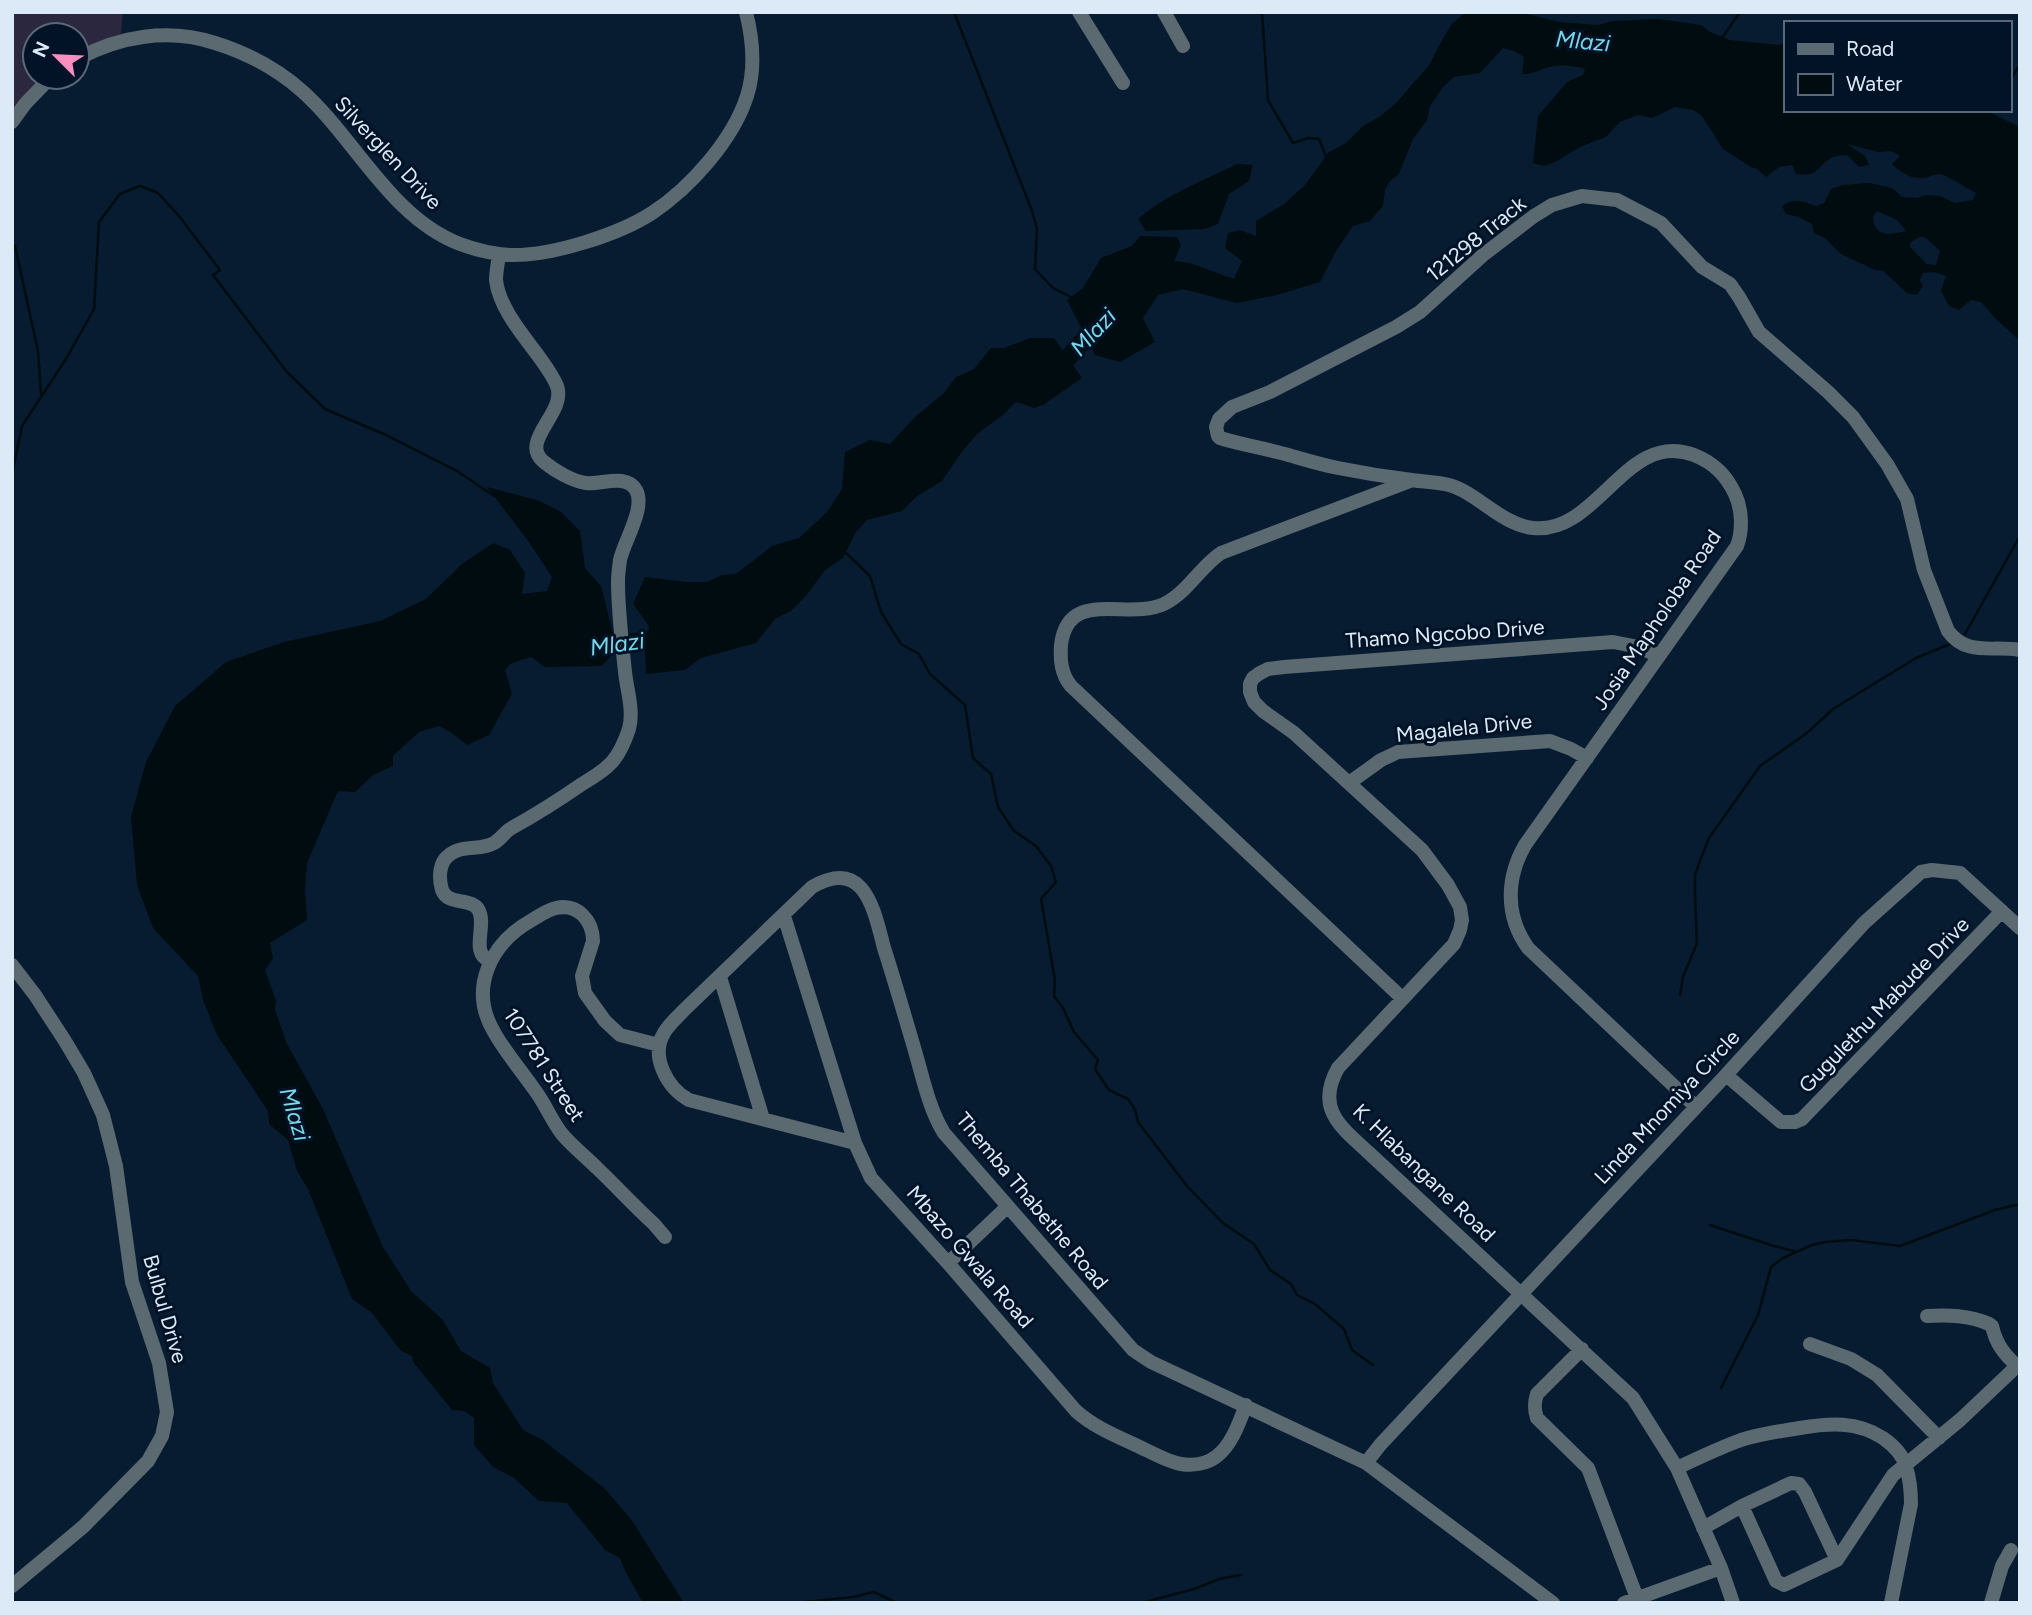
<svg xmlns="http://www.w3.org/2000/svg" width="2032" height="1615" viewBox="0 0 2032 1615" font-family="Figtree,sans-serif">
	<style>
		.green { fill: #2b273e }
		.water { fill: #000c0f; fill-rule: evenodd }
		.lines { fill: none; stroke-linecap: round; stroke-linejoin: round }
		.stream { stroke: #000c0f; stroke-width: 2.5 }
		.river { stroke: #000c0f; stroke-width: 18 }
		.minor { stroke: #5b6971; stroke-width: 14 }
		.labels { text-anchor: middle; stroke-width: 6; stroke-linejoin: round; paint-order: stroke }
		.street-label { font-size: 21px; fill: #dce9f7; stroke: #021327 }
		.water-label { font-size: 23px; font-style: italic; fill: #79d7e7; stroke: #021327 }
	</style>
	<rect width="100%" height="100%" fill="#081c31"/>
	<path class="green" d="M12,12h111l-3,29 -43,17v-23h-42v42h14l-37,44z"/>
	<path class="water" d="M1466,12h53l40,10 39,3 15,-4 45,-2 43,6 9,7 20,8 49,5 6,-2v67h200l35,17v214l-26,-24 -13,-15 -10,-2 -12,10 -10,-4 -8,-15 5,-15 -12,-4 -11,1 -3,7 3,6 -6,9 -10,-2 -24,-22 -8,-1 -34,-16 -16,-16 -11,-5 -2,-9 -13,-7 -13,-3 -4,-8c13,-9 20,-5 34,0l8,-3 7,-14 11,-4 28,-2 22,5 10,9 15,1 9,-3 14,1 15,7 18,-3 3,-7c-8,-4 -31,-19 -36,-19 -6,0 -12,4 -17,4 -13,1 -23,-6 -31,-14l8,-8 -9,-5 -13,1 -31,-8 18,12 4,9 -10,2 -12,-12c-5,1 -9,0 -13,2 -17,6 -13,21 -38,17l-4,-9 -13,2 -13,10 -9,-8 -8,-3 -26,-17 -21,-33 -9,-6 -18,-3 -23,11 -14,-3 -18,7 -14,15 -26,10 -25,15 -11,4 -11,-3 5,-47 29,-34 16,-7 2,-6c-10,-3 -25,-5 -35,-2 -10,2 -17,8 -28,7l2,-17 -10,-6 -11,-3 -23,25 -26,4 -11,10 -13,19 -3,14 -14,19 -14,35 -9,7 -5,9 -2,16 -13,15 -17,5 -17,25 -16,31 -43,13 -40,8 -54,-14 -25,6 -15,23 12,24 -35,20 -25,-7 -28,-55 16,-12 18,-30 31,-12 8,-10 37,1 4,8 -7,16 16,2 44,16 8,-18 -17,-13 3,-15 12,-3 16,6v-15l28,-17 21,-19 24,-33 17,-9 17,-17 18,-10 16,-14 33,-38 7,-15 14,-24zM1877,211l20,9 9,11c-16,4 -32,7 -33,-15zM1919,237h6l15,14 -4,14 -9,-1 -17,-17v-4z
		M1237,164l16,1 -4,16 -20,13 -11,30 -13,5 -59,2 -8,-12c29,-25 65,-38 99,-55z
		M1030,338h24l28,40 -39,27 -9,3 -18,-6 -13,13 -26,19 -16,19 -19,28 -26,16 -14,14 -35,9 -11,12 -13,26 -18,12 -19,26 -15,15 -16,8 -19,24 -55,15 -16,12 -39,4 -1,-24 4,-24 -16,-22 12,-27 41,5h21l15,-7 14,-1 36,-28 27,-8 29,-27 14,-22 3,-37 25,-12 20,4 25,-27 28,-23 13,-17 18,-8 17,-21h13z
		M487,487l53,14 21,11 19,19 5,37 16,18 16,63 -15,17 -57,1 -14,-10 -21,7 -5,6 7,24 -23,41 -22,10 -15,-12 -13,-7 -20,6 -26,24v10l-20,9 -18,17 -17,-1 -31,72 -2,27 2,30 -37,23 3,15 -8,12 11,31 -1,9 12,34 35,63 61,140 28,44 31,28 19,32 29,17 3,15 30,47 20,10 61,48 27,31 53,84h-41c-8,-16 -18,-29 -23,-45l-15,-8 -38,-47 -28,-2 -25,-23 -21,-11 -19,-22v-27l-10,-7 -12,-1 -38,-47 -2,-7 -11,-5 -29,-38 -20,-14 -44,-110 -11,-18 -9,-31 -19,-16 -1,-13 -51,-76 -14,-35 -5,-24 -45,-48 -16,-43 -6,-68 15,-55 29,-56 51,-44 58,-20 96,-21 46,-22 36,-35 31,-21 17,7 15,23 -3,21 25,-3 5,-14 -23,-35z"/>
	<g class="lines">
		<path class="stream" d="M954,12l78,199 5,18 -2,40 18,19 18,9
			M1262,12l6,88 25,43 16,-5 10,1 8,20
			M1722,38l18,-26
			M2009,81l11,-16
			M12,244l3,2 23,105 3,43
			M12,474l10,-48 44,-67 28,-50 5,-87 21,-28 20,-8 18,7 21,23 41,54 -7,5 74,97 38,37 61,26 71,36 37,25
			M845,552l25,24 11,36 20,32 18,10 11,20 35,31 8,53 18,16 7,33 16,24 22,15 15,20 5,16 -15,17 14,81 -1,16 9,12 11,24 24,28 -3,9 14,21 19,9 7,10 3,13 49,64 36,37 31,21 16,26 21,14 6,11 18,9 29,25 8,21 21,15
			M1965,634l55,-98
			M1680,995l3,-18 14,-34 -2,-46v-22l6,-17 8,-20 51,-72 47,-33 26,-24 83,-51 34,-14
			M1710,1225l64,21 23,6
			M1721,1388l37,-73 13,-48 12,-9 29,-13 13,-3 26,-2 49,6 95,-36 25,-6
			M795,1603l58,-6 21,-5 23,11
			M1141,1603l53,-14 25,-10 22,-4"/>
		<path class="river" d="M1048,366l18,-6 34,-38
			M608,646l62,-9"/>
		<path class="minor" d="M1079,12l44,71
			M1164,12l19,34
			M77,59c43,-23 91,-31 138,-16 32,10 61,25 87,48 53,47 89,127 158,153 16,6 34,10 51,11 40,1 107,-20 141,-42 38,-25 81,-73 95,-117 9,-28 6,-56 -1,-84
			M12,122l13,-18 26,-27
			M1659,656l-20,-9 -26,-5 -329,25 -16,2 -8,4 -7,5 -3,6v8l4,10 9,9 31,22 128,117 26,35 12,22 2,13 -2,10 -6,14 -116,124c-23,41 3,59 31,85l264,245 44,70 44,100 12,35
			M1349,783l32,-23 17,-8 152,-11 21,8 16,9
			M784,916l71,227 16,35 77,85 128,148c20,18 46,27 70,39 11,5 23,12 35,14 12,2 26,0 36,-8 15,-12 22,-33 29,-51
			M490,961c-21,-8 -2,-36 -12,-52 -8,-12 -30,-3 -36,-19 -3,-10 -3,-23 3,-31 15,-17 34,-7 49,-16 6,-3 10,-10 16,-14 25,-14 49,-29 72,-45 10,-6 22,-13 30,-22 8,-9 13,-21 17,-33 5,-19 -2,-38 -4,-57 -3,-30 -7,-61 -7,-90 0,-7 1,-15 2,-22 4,-19 26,-52 16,-70 -10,-17 -35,-5 -50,-7 -14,-2 -31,-12 -42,-21 -26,-21 23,-49 13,-76 -5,-12 -13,-22 -20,-32 -15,-20 -38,-47 -41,-74 0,-8 2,-17 3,-26
			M12,965l23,30 30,46 19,32 19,42 13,51 16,116 27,81 8,49 -5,24 -14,25 -64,65 -72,60
			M720,977l43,142
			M1402,998l-331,-312c-10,-12 -11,-26 -10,-41 7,-58 67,-24 103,-41 23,-11 36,-37 57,-51l189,-72
			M659,1045l-39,-10 -15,-14 -20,-28 -3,-17 11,-35c0,-20 -15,-38 -37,-33 -9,2 -17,8 -24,12 -41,23 -64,68 -38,112 11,20 27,38 40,57 11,14 17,31 28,45 10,12 24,23 35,34 19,18 37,38 57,56l11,13
			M1726,1075l55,47h14l7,-3 200,-208
			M1695,1106l-167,-158c-23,-32 -22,-70 -3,-103l212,-299c6,-16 5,-37 -2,-52 -9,-19 -21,-31 -41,-39 -68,-26 -96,80 -161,73 -33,-4 -55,-35 -84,-43 -12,-3 -25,-3 -37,-5 -24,-3 -49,-7 -74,-12 -20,-4 -41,-11 -61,-16 -19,-5 -38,-8 -57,-14l-2,-2 -2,-9 3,-8 13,-12 38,-15 126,-65 24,-15 63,-57 51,-39 18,-11 30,-9 35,4 44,23 41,44 28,17 9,13 20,35 69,60 25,25 34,47 20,35 17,71 24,61c19,26 45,14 72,19
			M855,1143l-166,-43c-22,-12 -39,-44 -25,-67 5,-9 13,-15 19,-22l129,-124c16,-9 35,-15 49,1 13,15 18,41 23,60 11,34 21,69 31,103 8,27 14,58 29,82l189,217 18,12 215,101 187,140
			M948,1263l59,-56
			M1810,1344l41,15 26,16 62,63
			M1582,1349l-45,45c-3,9 -3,15 0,24l51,50 49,130
			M1366,1463l14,-18 346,-370 138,-152 57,-51 11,-2 28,3 60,55
			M1677,1468c21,-10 42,-20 64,-28 19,-6 39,-9 59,-12 29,-5 57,-7 83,10 10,7 20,17 23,29 4,12 5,25 5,37l-20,99
			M1742,1506l49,-23 8,1 6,8 32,68
			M1703,1528l39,-22 34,75 8,4 53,-25 56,-85 67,-55 57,-54c-13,-12 -21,-22 -25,-40l-3,-2c-20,-9 -41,-9 -62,-8
			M1624,1603l97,-35
			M1991,1603l11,-37 9,-16"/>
	</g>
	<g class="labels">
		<g class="street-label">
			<text transform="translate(388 153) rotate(47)" y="7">Silverglen Drive</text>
			<text transform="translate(1476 239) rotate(-39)" y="7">121298 Track</text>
			<text transform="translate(1657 620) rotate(-56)" y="7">Josia Mapholoba Road</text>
			<text transform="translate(1445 634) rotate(-4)" y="7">Thamo Ngcobo Drive</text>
			<text transform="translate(1464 728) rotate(-6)" y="7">Magalela Drive</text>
			<text transform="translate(1884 1005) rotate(-46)" y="7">Gugulethu Mabude Drive</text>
			<text transform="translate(544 1065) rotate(57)" y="7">107781 Street</text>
			<text transform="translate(1667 1107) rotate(-47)" y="7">Linda Mnomiya Circle</text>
			<text transform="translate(1424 1173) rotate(44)" y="7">K. Hlabangane Road</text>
			<text transform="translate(1032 1201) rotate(50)" y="7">Themba Thabethe Road</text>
			<text transform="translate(970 1257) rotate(49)" y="7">Mbazo Gwala Road</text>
			<text transform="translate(165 1309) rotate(74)" y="7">Bulbul Drive</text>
		</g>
		<g class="water-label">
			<text transform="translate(1583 41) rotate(5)" y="8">Mlazi</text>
			<text transform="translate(1093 332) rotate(-47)" y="8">Mlazi</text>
			<text transform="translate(617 644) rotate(-8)" y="8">Mlazi</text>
			<text transform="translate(295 1114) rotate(73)" y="8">Mlazi</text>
		</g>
	</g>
	<rect width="2032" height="1615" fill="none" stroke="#dce9f7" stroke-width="28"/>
	<rect x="1784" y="21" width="228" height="91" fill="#021327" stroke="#59697a" stroke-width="2"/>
	<rect x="1798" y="44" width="35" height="10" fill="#5b6971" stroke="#59697a" stroke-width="2"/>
	<text x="1846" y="56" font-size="21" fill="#dce9f7">Road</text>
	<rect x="1798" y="74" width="35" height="21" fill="#000c0f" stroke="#59697a" stroke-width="2"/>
	<text x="1846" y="91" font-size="21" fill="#dce9f7">Water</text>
	<g transform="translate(56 56) rotate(294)"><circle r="33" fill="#021327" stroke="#59697a" stroke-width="2"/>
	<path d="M0-5L12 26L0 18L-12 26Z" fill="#fd8ec0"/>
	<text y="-10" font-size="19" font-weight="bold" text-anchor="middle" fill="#dce9f7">N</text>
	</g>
</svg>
